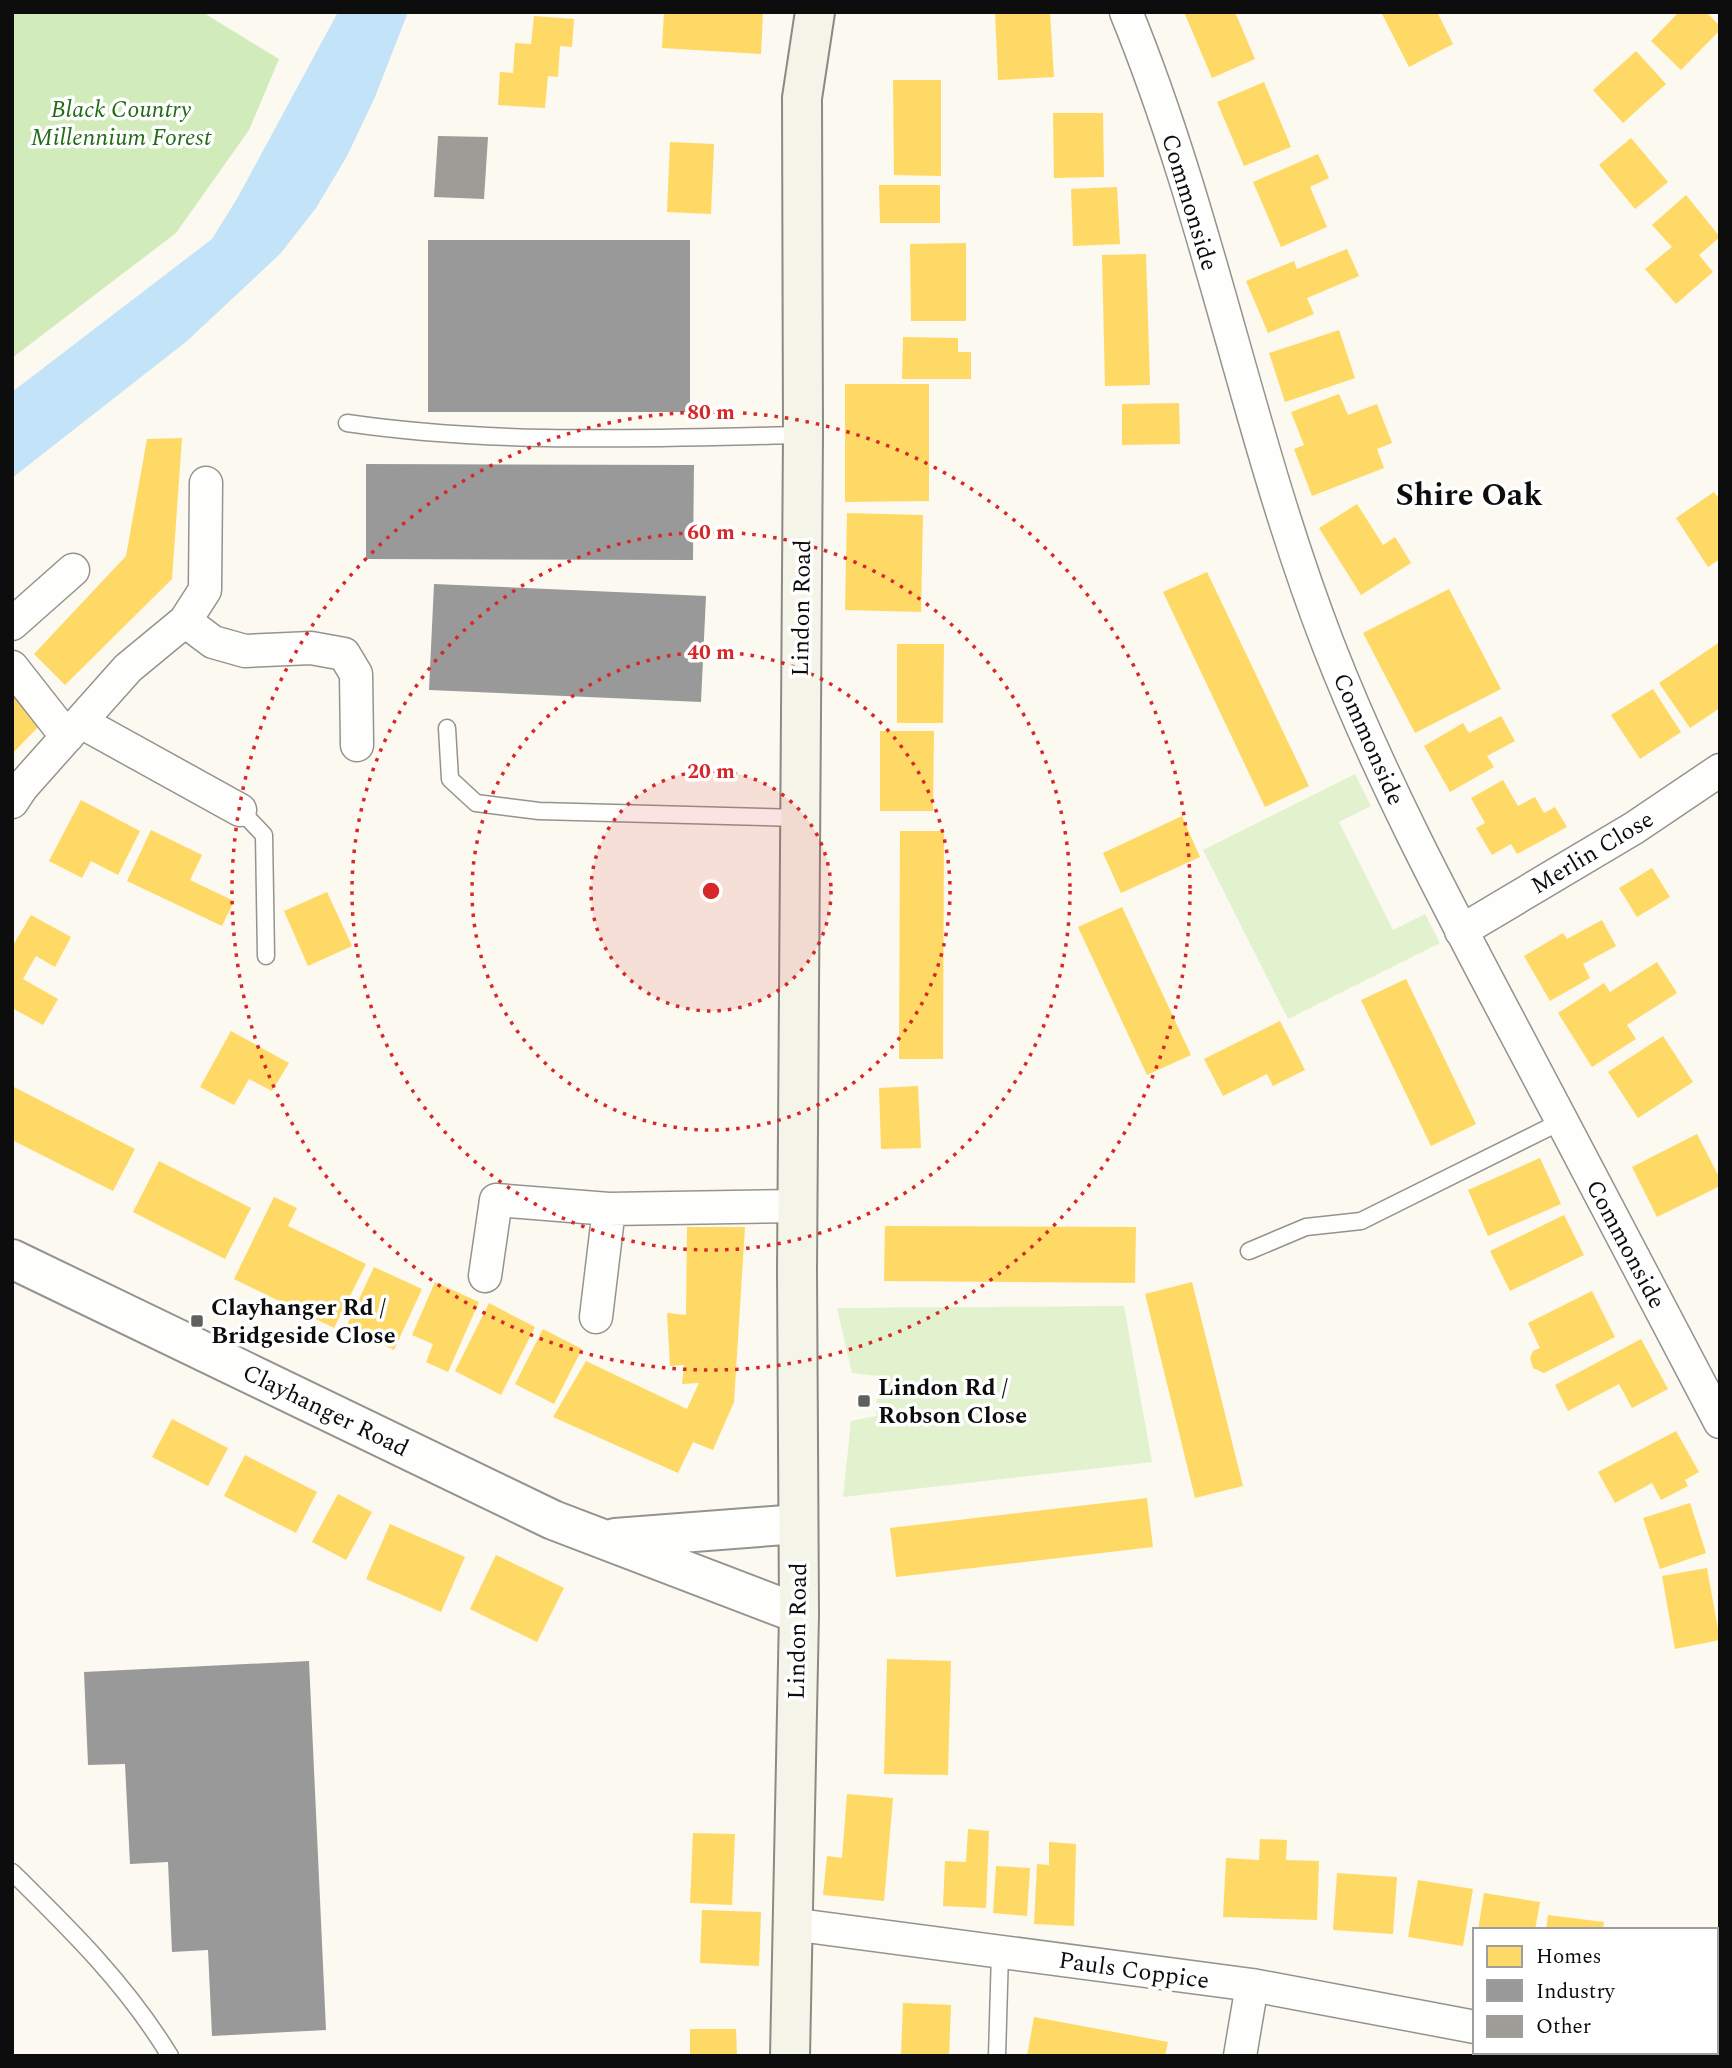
<svg xmlns="http://www.w3.org/2000/svg" width="1732" height="2068" viewBox="0 0 1732 2068" font-family="Spectral,serif">
	<style>
		.green { fill: #e2f2ce }
		.forest { fill: #d1ebbb }
		.water { fill: #c3e3f8 }
		.homes { fill: #ffd966 }
		.industry { fill: #999 }
		.building { fill: #9e9c96 }
		.lines { fill: none; stroke-linecap: round; stroke-linejoin: round }
		.service-casing { stroke: #94938f; stroke-width: 19 }
		.minor-casing { stroke: #94938f; stroke-width: 35 }
		.tertiary-casing { stroke: #94938f; stroke-width: 42 }
		.secondary-casing { stroke: #8b8a86; stroke-width: 42 }
		.service { stroke: #fefefd; stroke-width: 16 }
		.minor { stroke: #fefefd; stroke-width: 32 }
		.tertiary { stroke: #fefefd; stroke-width: 38 }
		.secondary { stroke: #f5f4e8; stroke-width: 38 }
		.ring { fill: none; stroke: #d62828; stroke-width: 3.5; stroke-dasharray: 3.5 7 }
		.poi-dot { fill: #60605c; stroke: #fff; stroke-width: 2.5 }
		.labels { text-anchor: middle; stroke-width: 7; stroke-linejoin: round; paint-order: stroke }
		.park-label { font-size: 24px; font-style: italic; fill: #236b17; stroke: #fff }
		.street-label { font-size: 24px; fill: #0d0d0d; stroke: #fff }
		.poi-label { font-size: 24px; font-weight: bold; fill: #0d0d0d; stroke: #fff; text-anchor: start }
		.district-label { font-size: 32px; font-weight: bold; fill: #0d0d0d; stroke: #fff }
		.centre { fill: #d62828; stroke: #fff; stroke-width: 3.5 }
		.ring-label { font-size: 21px; text-anchor: middle; font-weight: bold; fill: #d62828; stroke: #fff; stroke-width: 7; stroke-linejoin: round; paint-order: stroke }
	</style>
	<rect width="100%" height="100%" fill="#fbf9f0"/>
	<path class="green" d="M1355,774l16,32 -32,16 54,108 32,-16 15,29 -152,76 -85,-169z
		M1124,1306l28,156 -309,35 8,-76 25,-5 2,-40 -26,-3 -15,-65z"/>
	<path class="forest" d="M12,12h190l77,47 -30,71 -73,103 -164,125z"/>
	<path class="water" d="M338,12h70l-33,85 -28,59 -31,52 -36,46 -93,87 -175,137v-86l200,-153 26,-42z"/>
	<path class="homes" d="M664,12h99l-2,42 -99,-6z
		M995,12h55l4,65 -56,3z
		M1184,12h51l20,47 -43,19z
		M1381,12h56l16,32 -44,23z
		M1679,12h27l14,14v4l-39,40 -30,-29z
		M534,16l40,3 -2,28 -12,-1 -2,31 -10,-1 -3,32 -47,-3 2,-33 13,1 2,-30 16,1z
		M1636,51l30,33 -43,39 -30,-33z
		M893,80h48v96l-47,-1z
		M1264,82l27,65 -47,19 -27,-64z
		M1053,113h50l1,64 -50,1z
		M1631,138l37,44 -33,27 -36,-44z
		M670,142l44,2 -3,70 -44,-2z
		M1318,154l11,24 -19,9 17,40 -46,20 -28,-65z
		M879,185h61v38h-60z
		M1117,187l3,57 -47,2 -2,-57z
		M1686,195l34,42 -21,18 14,17 -37,32 -31,-35 27,-22 -20,-22z
		M966,243v78h-55l-1,-77z
		M1347,249l12,27 -52,22 7,16 -46,19 -22,-52 48,-20 3,8z
		M1146,254l4,131 -45,1 -3,-131z
		M1339,330l16,48 -70,24 -16,-49z
		M903,337l55,1v14h13v27h-69z
		M845,384h84v117l-84,1z
		M1339,394l9,21 29,-11 15,39 -15,6 7,19 -72,28 -18,-47 10,-4 -13,-33z
		M1179,403l1,41 -58,1v-41z
		M182,438l-10,141 -107,106 -31,-31 92,-98 21,-117z
		M1714,492l6,8v59l-12,8 -32,-49z
		M1357,504l26,41 12,-8 16,26 -50,32 -42,-67z
		M847,513l76,2 -2,97 -76,-2z
		M1207,572l102,214 -44,21 -102,-215z
		M1449,589l52,100 -86,44 -52,-100z
		M1720,642v66l-30,20 -31,-45z
		M897,644h47l-1,79h-46z
		M1653,689l28,43 -41,27 -29,-44z
		M12,695l30,28 -30,31z
		M1501,716l14,25 -28,15 7,11 -44,25 -26,-46 39,-23 6,10z
		M880,731h54l-1,80h-53z
		M1503,780l15,26 17,-9 9,16 11,-6 12,20 -50,27 -6,-10 -19,11 -16,-27 9,-5 -14,-25z
		M81,800l59,31 -22,44 -27,-14 -9,17 -33,-17z
		M1182,816l18,41 -79,36 -18,-40z
		M151,830l51,25 -12,25 44,21 -12,25 -95,-45z
		M900,831h44l-1,228h-44z
		M1652,868l18,29 -33,20 -18,-29z
		M327,892l25,54 -44,20 -24,-55z
		M1122,907l69,148 -44,20 -69,-148z
		M31,915l40,22 -16,30 -19,-11 -13,23 35,20 -15,26 -31,-17v-61z
		M1602,920l14,26 -33,18 7,14 -40,23 -26,-45 39,-23 4,6z
		M1657,962l20,31 -50,32 9,14 -44,28 -34,-54 46,-30 6,9z
		M1406,979l70,145 -45,22 -70,-146z
		M1280,1021l25,49 -32,16 -6,-12 -44,22 -19,-37z
		M231,1031l58,32 -17,28 -23,-12 -15,26 -34,-18z
		M1663,1036l30,46 -55,36 -30,-46z
		M12,1086l123,63 -22,42 -101,-51z
		M918,1086l3,62 -40,1 -2,-61z
		M1697,1134l23,45v7l-63,31 -25,-50z
		M1540,1158l21,46 -73,32 -20,-46z
		M159,1161l92,47 -26,51 -92,-47z
		M274,1197l23,11 -9,18 78,38 -32,64 -100,-49z
		M1564,1215l20,40 -74,36 -20,-40z
		M885,1226l251,1 -1,56 -251,-2z
		M687,1227h58l-11,175 -21,48 -20,-8 -15,31 -125,-56 33,-56 101,48 12,-26 -17,1 2,-19 -14,1 -3,-53 19,2z
		M374,1267l48,22 -28,61 -48,-23z
		M435,1282l44,20 -31,70 -22,-10 7,-18 -21,-9z
		M1192,1282l51,204 -48,12 -50,-204z
		M1592,1291l23,46 -71,36 -11,-5 -3,-10 3,-7 7,-3 -12,-25z
		M489,1303l46,24 -34,68 -46,-24z
		M543,1329l39,20 -28,55 -39,-20z
		M1641,1339l27,50 -36,19 -13,-24 -51,27 -13,-26z
		M172,1419l56,29 -20,38 -56,-29z
		M1676,1431l23,41 -14,8 3,6 -27,14 -9,-17 -37,20 -17,-31z
		M245,1455l72,37 -21,41 -72,-37z
		M338,1494l34,18 -26,48 -34,-18z
		M1147,1498l6,49 -257,30 -6,-49z
		M1690,1503l16,50 -46,16 -17,-51z
		M390,1524l75,33 -24,55 -75,-33z
		M496,1555l68,33 -27,54 -67,-33z
		M1707,1568l13,72 -45,9 -13,-73z
		M887,1659l64,2 -3,114 -64,-1z
		M847,1794l46,4 -9,103 -61,-6 4,-39 15,2z
		M968,1829l21,2 -3,77 -43,-2 2,-45 21,1z
		M693,1833l42,1 -3,71 -42,-2z
		M1260,1839l27,1 -1,20 33,1 -2,59 -94,-3 3,-59 33,2z
		M1049,1842l27,2 -2,82 -40,-2 3,-60 12,1z
		M996,1866l34,2 -3,48 -34,-3z
		M1337,1873l60,4 -4,57 -60,-4z
		M1418,1880l55,9 -10,57 -55,-9z
		M1484,1893l56,9 -5,28h-57z
		M702,1910l59,2 -2,54 -59,-3z
		M1548,1915l56,7 -1,8h-57z
		M1716,1981h4v58h-4z
		M903,2003l48,2 -2,51h-48z
		M1034,2017l134,25 -3,14h-138z
		M690,2029h46l1,27h-47z"/>
	<path class="industry" d="M428,240h262v172h-262z
		M366,464l328,1 -1,95 -327,-1z
		M434,584l272,12 -5,106 -272,-12z
		M309,1661l17,369 -114,6 -4,-86 -36,2 -4,-90 -38,2 -5,-100 -37,1 -4,-93z"/>
	<path class="building" d="M438,136l50,1 -4,62 -50,-2z"/>
	<g class="lines">
		<defs>
			<path id="service" d="M347,423c151,22 304,15 456,12
				M447,728l3,51 26,24 63,8 260,7
				M240,810l24,25 2,121
				M1249,1251l57,-24 55,-6 201,-100
				M12,1872c59,58 115,113 158,184
				M997,2056l3,-104"/>
			<path id="minor" d="M1126,12c84,205 122,425 202,632 50,129 115,252 180,375 71,134 141,268 212,403
				M185,621l28,21 32,9 66,-3 33,6 12,20 1,71
				M12,624l61,-54
				M12,667l55,70
				M81,722l159,88
				M12,802l10,-15 106,-119 57,-47 20,-31 1,-107
				M1461,931l173,-103 86,-58
				M485,1276l11,-76 113,9 189,-3
				M596,1317l13,-108
				M791,1924l461,61 223,42
				M1613,2052l19,4
				M1240,2056l12,-71"/>
			<path id="tertiary" d="M12,1259l541,261 246,94
				M615,1538l183,-14"/>
			<path id="secondary" d="M790,2056l9,-442 -2,-344 6,-835 -1,-337 13,-86"/>
		</defs>
		<use href="#service" class="service-casing"/>
		<use href="#minor" class="minor-casing"/>
		<use href="#tertiary" class="tertiary-casing"/>
		<use href="#secondary" class="secondary-casing"/>
		<use href="#service" class="service"/>
		<use href="#minor" class="minor"/>
		<use href="#tertiary" class="tertiary"/>
		<use href="#secondary" class="secondary"/>
	</g>
	<circle cx="711" cy="891" r="120" fill="#d62828" fill-opacity=".12"/>
	<g class="ring">
		<circle cx="711" cy="891" r="120"/>
		<circle cx="711" cy="891" r="239"/>
		<circle cx="711" cy="891" r="359"/>
		<circle cx="711" cy="891" r="479"/>
	</g>
	<g class="poi-dot">
		<rect x="190" y="1314" width="14" height="14" rx="3.5"/>
		<rect x="857" y="1394" width="14" height="14" rx="3.5"/>
	</g>
	<g class="labels">
		<g class="park-label">
			<text x="121" y="117">Black Country<tspan x="121" dy="28">Millennium Forest</tspan></text>
		</g>
		<g class="street-label">
			<text transform="translate(1190 202) rotate(73)" y="8">Commonside</text>
			<text transform="translate(801 608) rotate(-89)" y="8">Lindon Road</text>
			<text transform="translate(1369 739) rotate(66)" y="8">Commonside</text>
			<text transform="translate(1592 852) rotate(-31)" y="8">Merlin Close</text>
			<text transform="translate(1626 1244) rotate(62)" y="8">Commonside</text>
			<text transform="translate(326 1410) rotate(26)" y="8">Clayhanger Road</text>
			<text transform="translate(797 1631) rotate(-89)" y="8">Lindon Road</text>
			<text transform="translate(1134 1970) rotate(8)" y="8">Pauls Coppice</text>
		</g>
		<g class="poi-label">
			<text x="211" y="1315">Clayhanger Rd /<tspan x="211" dy="28">Bridgeside Close</tspan></text>
			<text x="878" y="1395">Lindon Rd /<tspan x="878" dy="28">Robson Close</tspan></text>
		</g>
		<g class="district-label">
			<text x="1469" y="505">Shire Oak</text>
		</g>
	</g>
	<circle cx="711" cy="891" r="10" class="centre"/>
	<g class="ring-label">
		<text x="711" y="419">80 m</text>
		<text x="711" y="539">60 m</text>
		<text x="711" y="659">40 m</text>
		<text x="711" y="778">20 m</text>
	</g>
	<rect width="1732" height="2068" fill="none" stroke="#0d0d0d" stroke-width="28"/>
	<rect x="1473" y="1928" width="245" height="126" fill="#ffffff" stroke="#9e9e9e" stroke-width="2"/>
	<rect x="1487" y="1946" width="35" height="21" fill="#ffd966" stroke="#9e9e9e" stroke-width="2"/>
	<text x="1536" y="1963" font-size="21" fill="#0d0d0d">Homes</text>
	<rect x="1487" y="1980" width="35" height="21" fill="#999999" stroke="#9e9e9e" stroke-width="2"/>
	<text x="1536" y="1998" font-size="21" fill="#0d0d0d">Industry</text>
	<rect x="1487" y="2016" width="35" height="21" fill="#9e9c96" stroke="#9e9e9e" stroke-width="2"/>
	<text x="1536" y="2033" font-size="21" fill="#0d0d0d">Other</text>
</svg>
